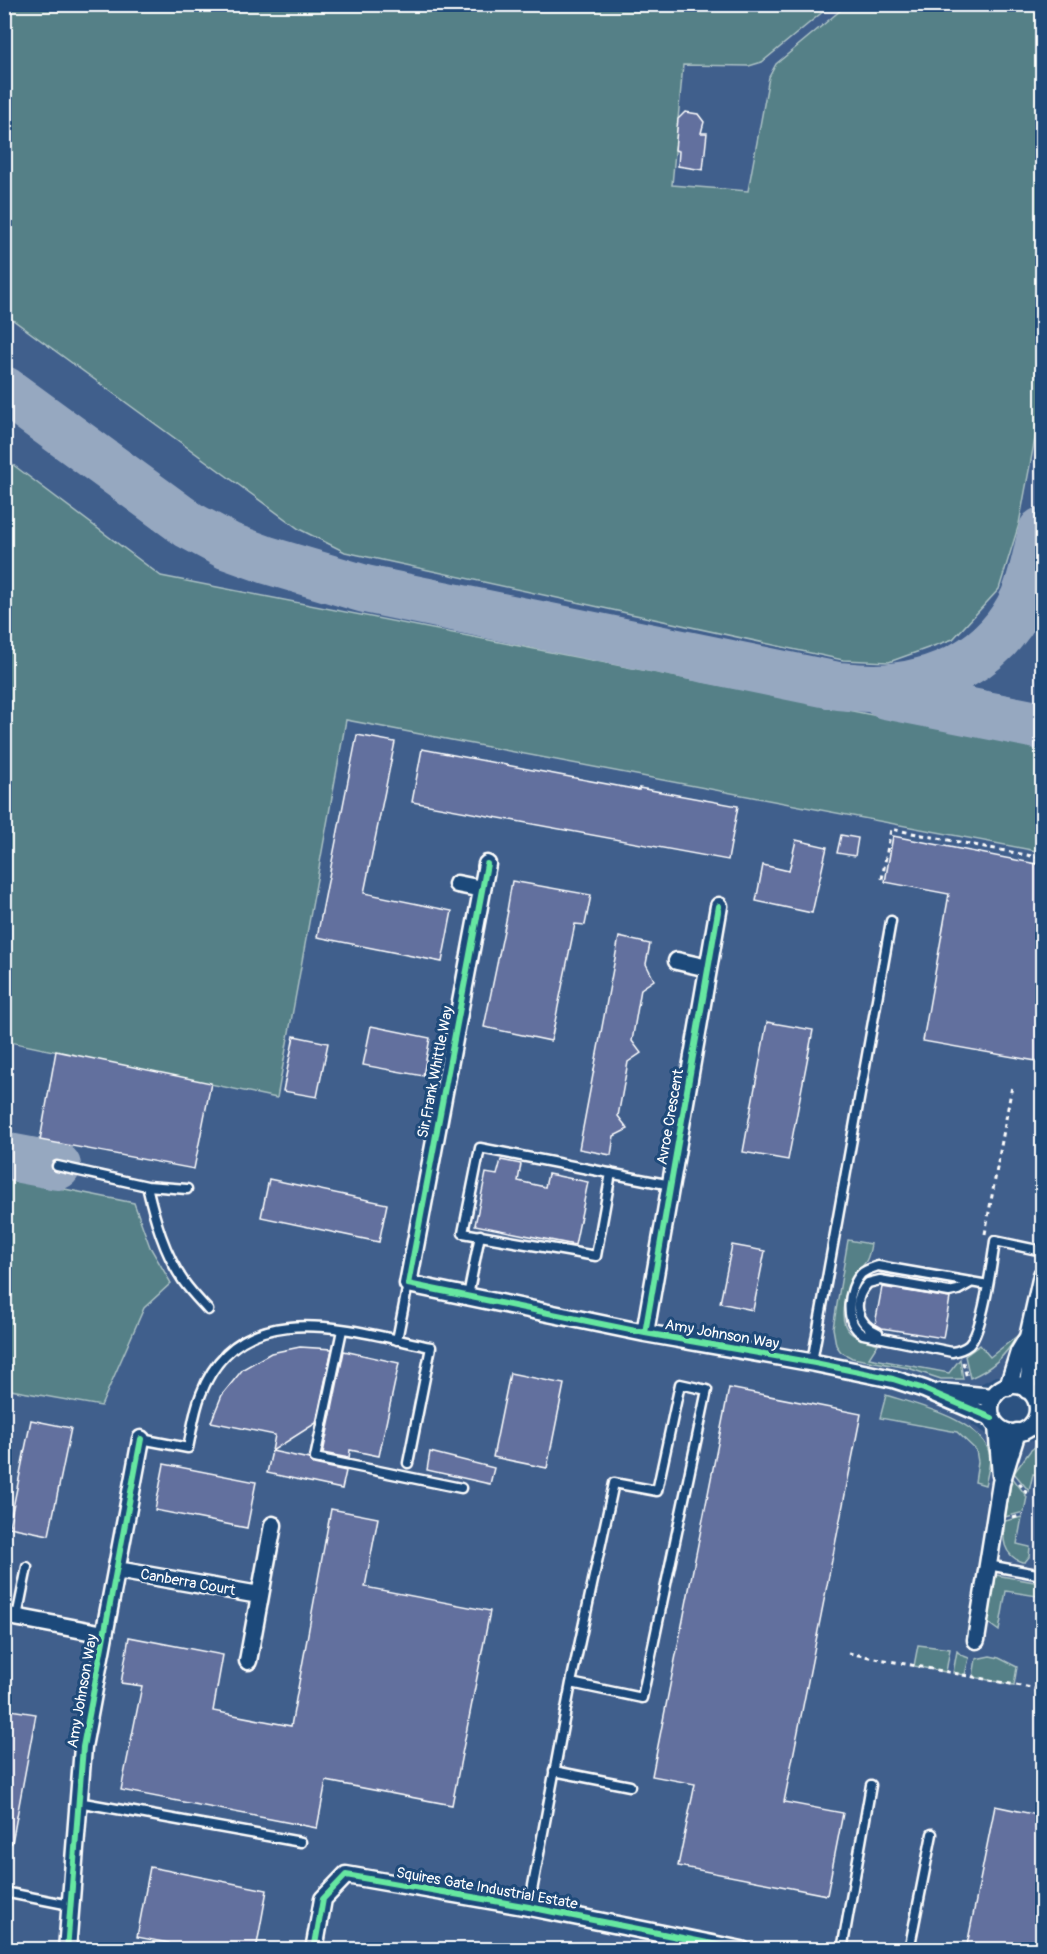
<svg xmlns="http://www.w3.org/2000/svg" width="1047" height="1954" viewBox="0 0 1047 1954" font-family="Pangolin,sans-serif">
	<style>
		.built { fill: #405e8c }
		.green { fill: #558087; stroke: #aac0c3; stroke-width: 1.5 }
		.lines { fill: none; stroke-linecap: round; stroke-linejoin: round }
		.taxiway { stroke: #96a8c0; stroke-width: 48 }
		.building { fill: #62709e; stroke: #fff; stroke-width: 1.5 }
		.service-casing { stroke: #fff; stroke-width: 13 }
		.minor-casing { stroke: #fff; stroke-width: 21 }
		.path { stroke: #fff; stroke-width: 3; stroke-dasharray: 4.5 4.5; stroke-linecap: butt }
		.service { stroke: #1f4a7a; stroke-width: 8 }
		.minor { stroke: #1f4a7a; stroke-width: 16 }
		.cycleway-casing { stroke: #1f4a7a; stroke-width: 10 }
		.cycleway { stroke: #66e7a1; stroke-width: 6 }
		.labels { text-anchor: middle; stroke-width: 6; stroke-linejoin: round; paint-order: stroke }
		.street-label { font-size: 15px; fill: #fff; stroke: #1f4a7a }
	</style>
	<rect width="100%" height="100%" fill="#2c5281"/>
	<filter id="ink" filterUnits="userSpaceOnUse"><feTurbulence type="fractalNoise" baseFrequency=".0167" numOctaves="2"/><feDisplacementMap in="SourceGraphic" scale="12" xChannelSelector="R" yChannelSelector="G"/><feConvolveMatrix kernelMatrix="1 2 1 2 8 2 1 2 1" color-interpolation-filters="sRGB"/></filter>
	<g filter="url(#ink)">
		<path class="built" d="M5,5h1037v1375l-27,-4h-19l-18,9 -7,10 -6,13 7,17 21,13 39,3 10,-2v510l-1037,1z"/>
		<path class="green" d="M5,5h826l-69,57 -13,4 -66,-1 -11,120 76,6 21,-114 7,-13 71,-59h195v396l-23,123 -20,65 -46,50 -64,23 -46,-2 -498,-108 -46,-23 -294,-215z
			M4,458l157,118 881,172v104l-696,-132 -69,378 -272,-57z
			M5,1177l129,26 16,44 21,36 -27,25 -43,98 -96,-17z
			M848,1240l23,4c-4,24 -9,19 -20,37 -5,7 -5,15 -7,23 -5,28 9,34 34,40l-9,14 80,15 11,-14 3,20h-22l-33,-11 -56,-10 -11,-6 -5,-7 -3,-17z
			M1017,1336c-12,20 -25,33 -47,42l-5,-22 15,-11 10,12z
			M886,1395c28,9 101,26 104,62 0,9 -3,20 -5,28l-10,-3 3,-20 -2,-12 -19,-18 -77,-14z
			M1042,1441v35l-9,-2 -4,17 -15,-18 16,-22z
			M1012,1477l15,20 -3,15 -19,5z
			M1022,1517l-5,27 13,3 -1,10 -4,5h-3c-19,-7 -20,-23 -17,-41z
			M996,1575l44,8 -3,13 -31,-5 -7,40 -11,-8z
			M918,1645l32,4 -4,23 -32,-6z
			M957,1651l4,4 8,3 -4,17 -12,-2z
			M990,1656l9,2 18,9 -3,18 -41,-8 3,-18z"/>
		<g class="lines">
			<path class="taxiway" d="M4,390l185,135 39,21 39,14 98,29 473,97c12,1 25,2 37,2 63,-2 122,-30 149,-90 9,-21 13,-45 18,-67
				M885,695l157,31
				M4,1156l53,10"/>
		</g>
		<path class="building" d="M685,112l13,2 6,8 -3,11h6l-4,37 -25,-4 1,-15 -4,-1 3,-31z
			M357,735l38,7 -31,151 88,18 -10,51 -125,-25z
			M422,749l217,41v-2l99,18 -10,54 -316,-58z
			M841,835l17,3 -3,18 -18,-3z
			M893,836l149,29v197l-119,-21 26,-147 -64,-12z
			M796,840l31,7 -15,66 -56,-12 7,-36 26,6z
			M512,881l79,14 -6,30 -10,-1 -24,117 -67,-14 24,-116h-1z
			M619,937l31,7 -4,20 8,16 -13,9 -9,52 9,12 -13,9 -10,54 10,13 -14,7 -3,19 -32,-6z
			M767,1022l46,8 -25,130 -45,-8z
			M371,1026l59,12 -7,38 -60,-11z
			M294,1036l34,7 -11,54 -34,-6z
			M56,1051l155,32 -17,86 -154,-29z
			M501,1160l20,4 -3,17 27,6 3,-13 40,8 -13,63 -100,-20 11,-52 11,2z
			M269,1179l118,25 -8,38 -118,-25z
			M732,1245l33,6 -12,59 -33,-7z
			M882,1287l68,11 -7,40 -61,-10 -7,-4z
			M300,1347l32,2 -16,74 -44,28 3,-16 -64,-13 11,-27 21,-26 28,-16z
			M344,1351l55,12 -20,93 -29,-6 -1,8 -26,-5z
			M510,1373l54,11 -17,84 -54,-11z
			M729,1388l132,26 -77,388 59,11 -16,82 -149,-29 17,-82 -43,-8z
			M31,1420l40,8 -22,107 -40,-8z
			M272,1451l37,8 5,5 32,7 -4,18 -75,-16z
			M430,1452l64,16 -4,16 -63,-14z
			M164,1464l92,18 -9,46 -92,-18z
			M331,1509l47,9 -13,69 125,24 -38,194 -126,-24 -9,47 -196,-38 21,-104 -21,-3 8,-46 94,18 -10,56 78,15z
			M4,1709l32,5 -24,129h-8z
			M995,1806l47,10v134h-76z
			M150,1867l117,23 -11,60h-88l1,-7 -32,-6z"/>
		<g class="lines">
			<defs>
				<path id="service" d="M57,1166l90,20c8,34 17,67 37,96 7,10 16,19 24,28
					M611,1173l-15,83 -133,-23 17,-85 191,37
					M147,1186l40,3
					M988,1285l-110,-19c-6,2 -13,4 -17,8 -13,15 -18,49 2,60l89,18c6,-1 12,-3 17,-7 14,-14 23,-83 26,-104l47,10
					M468,1296l12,-61
					M342,1330l-27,128 146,30
					M878,1333c-22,-10 -27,-32 -10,-50l12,-3 69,12 9,-2 14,-8
					M397,1340l11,-56
					M812,1362l79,-441
					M141,1439l47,9c4,-18 6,-37 13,-54 39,-102 151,-63 230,-47l-23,116
					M988,1565l54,10
					M17,1617l10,-50
					M554,1771l76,15
					M78,1802l223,40
					M4,1892l66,13
					M529,1907l42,-224 71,15 65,-308 -27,-6 -23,107 -43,-8 -43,200
					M842,1950l29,-165
					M909,1950l23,-116"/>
				<path id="minor" d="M487,864l-79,420 237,49 170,30 78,16 31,10 68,29
					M457,884l25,5
					M677,961l31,7
					M645,1333l74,-427
					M990 1409a24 24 0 1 1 48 0a24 24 0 1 1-48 0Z
					M1008,1387l11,-35 9,-15 14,-62
					M1027,1390l5,-33v-26
					M940,1392l53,5
					M997,1426l4,50
					M117,1570l142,25
					M4,1615l100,19
					M976,1640l25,-157 16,-51
					M248,1661l25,-136
					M67,1950l16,-203 58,-308
					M314,1950l9,-51 23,-24 183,32 213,43"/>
			</defs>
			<use href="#service" class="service-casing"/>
			<use href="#minor" class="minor-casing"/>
			<path class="path" d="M882,879l9,-50 151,29
				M985,1234l27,-148
				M963,1362l4,16
				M1019,1483l9,12
				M1013,1518l10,-3
				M848,1653l194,37"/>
			<use href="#service" class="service"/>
			<use href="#minor" class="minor"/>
			<defs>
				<path id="cycleway" d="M487,864l-79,420 237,49 170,30 78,16 31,10 68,29
					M645,1333l74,-427
					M67,1950l16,-203 58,-308
					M314,1950l9,-51 23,-24 183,32 213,43"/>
			</defs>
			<use href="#cycleway" class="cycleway-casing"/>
			<use href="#cycleway" class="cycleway"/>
		</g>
	</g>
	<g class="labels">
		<g class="street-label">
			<text transform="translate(435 1072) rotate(-79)" y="5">Sir Frank Whittle Way</text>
			<text transform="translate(670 1117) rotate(-80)" y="5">Avroe Crescent</text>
			<text transform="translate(722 1334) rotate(10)" y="5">Amy Johnson Way</text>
			<text transform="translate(188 1582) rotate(10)" y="5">Canberra Court</text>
			<text transform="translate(82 1691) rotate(-80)" y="5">Amy Johnson Way</text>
			<text transform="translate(487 1888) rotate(10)" y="5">Squires Gate Industrial Estate</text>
		</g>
	</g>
	<rect width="1047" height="1954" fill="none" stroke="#1f4a7a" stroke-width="24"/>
	<rect x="12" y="12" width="1023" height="1930" fill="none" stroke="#fff" stroke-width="2" filter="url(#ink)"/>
</svg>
